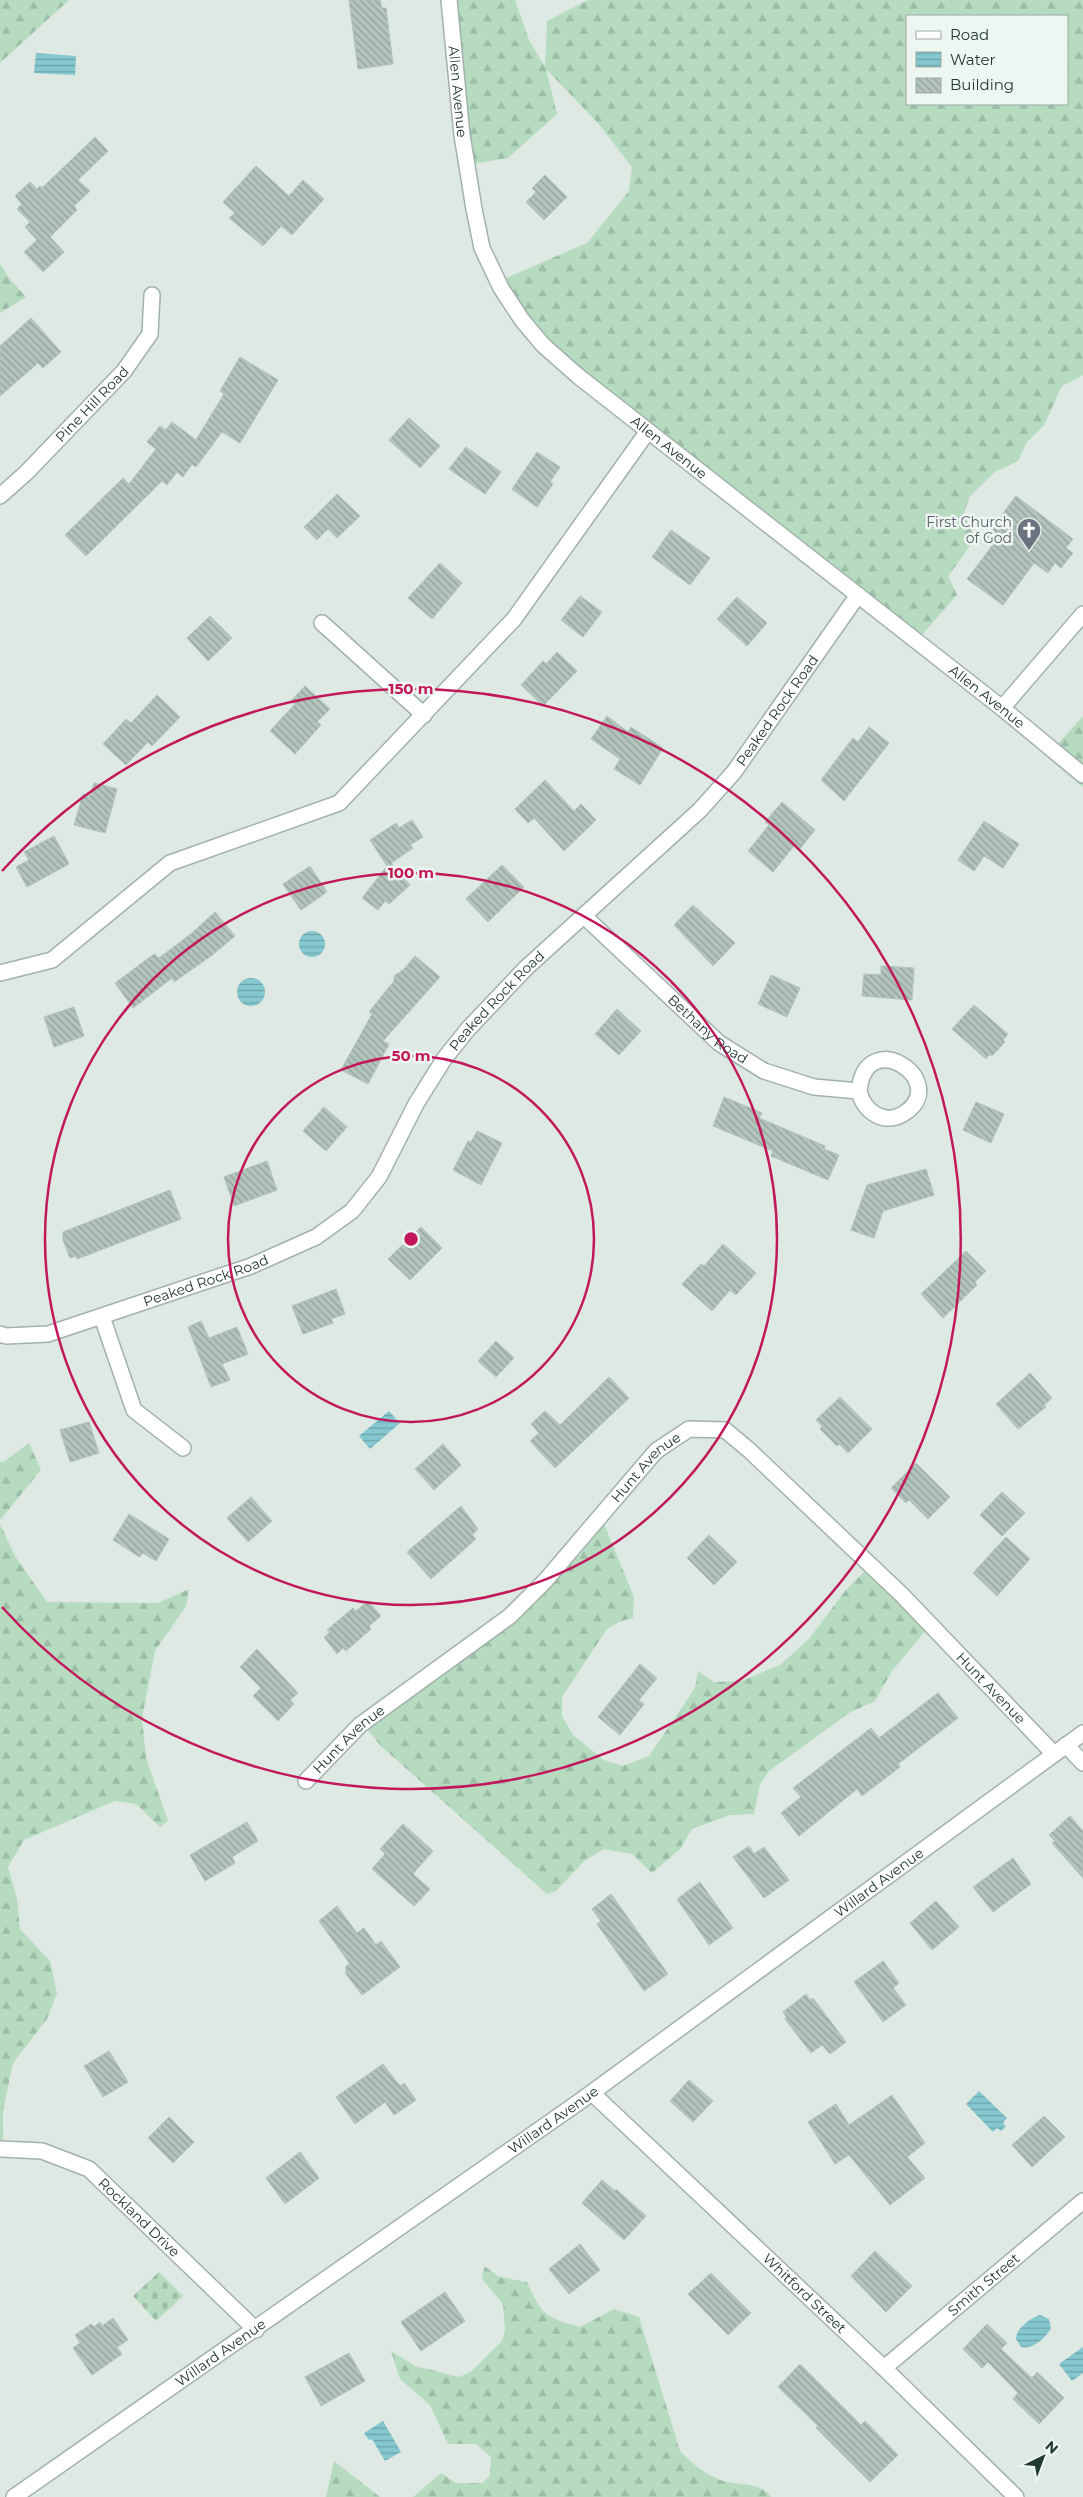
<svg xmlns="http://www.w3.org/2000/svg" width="1083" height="2497" viewBox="0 0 1083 2497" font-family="Montserrat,sans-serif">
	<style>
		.forest { fill: url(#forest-firs); fill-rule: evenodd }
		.cemetery { fill: url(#cemetery-stones) }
		.water { fill: url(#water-rules) }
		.building { fill: url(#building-back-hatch); stroke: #b0c3ba }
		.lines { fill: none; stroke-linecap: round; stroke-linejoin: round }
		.minor-casing { stroke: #a1b1ab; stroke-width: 18 }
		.minor { stroke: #fff; stroke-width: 15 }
		.ring { fill: none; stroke: #c2185b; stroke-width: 2.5 }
		.labels { text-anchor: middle; stroke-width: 5; stroke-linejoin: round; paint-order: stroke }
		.street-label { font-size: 14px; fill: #203931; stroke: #eef6f2 }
		.worship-label { font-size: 14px; fill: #5b616d; stroke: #eef6f2; text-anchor: end }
		.centre { fill: #c2185b; stroke: #eef6f2; stroke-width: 2.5 }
		.ring-label { font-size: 15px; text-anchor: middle; font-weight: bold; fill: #c2185b; stroke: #eef6f2; stroke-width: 5; stroke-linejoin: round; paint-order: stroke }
	</style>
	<defs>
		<pattern id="forest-firs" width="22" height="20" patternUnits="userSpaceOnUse" patternTransform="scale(1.25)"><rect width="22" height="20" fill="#b6dbbf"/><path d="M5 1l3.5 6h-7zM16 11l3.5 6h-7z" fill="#9cbda5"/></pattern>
		<pattern id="cemetery-stones" width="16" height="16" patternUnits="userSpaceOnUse" patternTransform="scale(1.25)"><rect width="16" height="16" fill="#b6dbbf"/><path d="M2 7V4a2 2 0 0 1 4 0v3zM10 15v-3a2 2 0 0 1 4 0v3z" fill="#9cbda5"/></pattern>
		<pattern id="water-rules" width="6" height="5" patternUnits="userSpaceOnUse" patternTransform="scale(1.25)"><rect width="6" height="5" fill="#85c7cf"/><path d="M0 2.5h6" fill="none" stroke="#6ca3a9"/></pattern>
		<pattern id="building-back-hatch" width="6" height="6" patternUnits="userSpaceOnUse" patternTransform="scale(1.25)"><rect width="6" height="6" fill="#b3c4bd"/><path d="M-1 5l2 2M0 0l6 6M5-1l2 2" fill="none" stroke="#91a09a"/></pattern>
	</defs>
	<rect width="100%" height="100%" fill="#dee9e4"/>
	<path class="forest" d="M0,0h69l-69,63z
		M452,0h63l14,40 16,27 2,-46 41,-21h495v375l-21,11 -18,39 -17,17 -9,19 -23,11 -25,24 -6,17 11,26 -27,37 9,19 -43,49 -259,-211 -115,-98 -34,-49v-8l81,-35 42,-52 3,-24 -34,-44 -52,-54 11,45 -49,44 -35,6zM907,16h160v88h-160z
		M0,264l9,14 17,19 -26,16z
		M1083,716v71l-32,-27 -3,-5z
		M29,1443l12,27 -41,50v-58l5,-1z
		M0,1524l15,32 32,46 111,1 31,-14 -3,17 -31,45 -13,67 4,40 22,63 -8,6 -24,-23 -21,-3 -91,39 -16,27 9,32 3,30 30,32 7,32 -10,26 -34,44 -10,48v34l-3,1z
		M604,1524l30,73 -1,21 -12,3 -14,8 -45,68v19l11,19 31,25 19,6 26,-10 46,-68 3,-17 16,11 28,-1 38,-16 29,-26 36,-48 23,-23 58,62 -34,41 -17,30 -26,12 -80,58 -9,13 -6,30 -24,1 -38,14 -12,20 -28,24 -20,-19 -28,-5 -20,12 -28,30 -9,3 -166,-148 -19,-23 81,-58 137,-110z
		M484,2266l16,11 27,5c15,33 17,35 53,45l34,-18 25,8 41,134c12,13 24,22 40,29 15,6 41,1 51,17h-358l28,-24 15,10h27l7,-8 1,-18 -15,-13h-28l-18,-39 -30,-26 -9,-28 24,15 44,11 13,-6 30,-30 3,-10 -2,-27 -21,-25z
		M334,2461l46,36h-54z"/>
	<path class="cemetery" d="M159,2272l24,24 -27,25 -23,-25z"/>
	<path class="water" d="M36,53l40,3 -1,19 -41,-2z
		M299 944a13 13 0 1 1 26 0a13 13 0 1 1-26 0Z
		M237 992a14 14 0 1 1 28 0a14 14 0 1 1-28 0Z
		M389,1411l11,12 -30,26 -11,-13z
		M979,2091l28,27 -4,5 3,3 -5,5 -4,-3 -4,4 -27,-28z
		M1040,2315l9,4 2,9c-5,10 -19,22 -30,19l-5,-8c0,-10 14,-21 24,-24z
		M1083,2347v26l-11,8 -13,-17z
		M383,2421l18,31 -16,9 -13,-22 -3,1 -5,-7z"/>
	<path class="building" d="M349,0h31l2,8h4l7,56 -35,5z
		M95,137l13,14 -30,29 12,11 -16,15 3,4 -27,27 14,15 -21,20 -19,-20 13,-12 -12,-13 5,-5 -13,-13 5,-5 -7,-8 15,-14 7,7 3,-3 2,2z
		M256,166l33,30 14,-16 21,19 -32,36 -11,-9 -18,20 -34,-28 6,-5 -12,-11z
		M545,175l22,22 -23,23 -18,-18 10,-10 -4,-4z
		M31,318l30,34 -18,16 -5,-5 -38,33v-50z
		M240,357l38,23 -38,63 -18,-11 -26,35 -4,-3 -9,13 -6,-5 -10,13 -5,-4 -76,75 -21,-21 58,-57 6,6 27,-35 -9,-7 13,-16 6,4 6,-8 24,18 28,-46 -4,-3z
		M409,418l31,28 -20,22 -31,-28z
		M466,447l35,25 -16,22 -36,-25z
		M537,452l23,15 -10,15 3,2 -16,23 -25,-18z
		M337,494l23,22 -23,22 -9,-9 -11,11 -13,-13z
		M1016,496l57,43 -7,9 7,5 -12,15 -6,-5 -7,10 -14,-10 -31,42 -36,-26 28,-37 -9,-6z
		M671,530l39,28 -20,27 -38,-28z
		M440,563l22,20 -30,36 -24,-21z
		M580,596l22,16 -19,25 -22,-17z
		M737,597l30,26 -20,23 -30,-27z
		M210,616l22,22 -24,23 -21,-23z
		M557,652l20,19 -34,35 -22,-21 22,-24 3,3z
		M305,686l25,23 -13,13 4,3 -26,29 -25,-23 25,-27 -4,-3z
		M157,695l23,22 -28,29 -4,-4 -22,23 -23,-21 23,-25 5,4z
		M607,716l21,16 3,-5 32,21 -23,37 -26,-16 6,-10 -29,-20z
		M869,727l20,16 -45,58 -23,-21 32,-42 5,4z
		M545,780l29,31 7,-7 15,16 -32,31 -30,-33 -6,5 -13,-14z
		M94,783l23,6 -12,44 -31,-8 9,-31 7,2z
		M782,802l33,28 -16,20 -5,-4 -21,26 -25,-21 21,-26 -4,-3z
		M412,820l11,17 -13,8 3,3 -22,15 19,22 -21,19 -4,-3 -7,9 -16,-12 25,-32 -17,-26 26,-17 3,5z
		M984,821l35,23 -16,24 -19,-12 -10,15 -16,-11z
		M54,836l15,28 -42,23 -11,-20 13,-7 -5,-8z
		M502,865l22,22 -36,35 -22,-23z
		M310,866l17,26 -26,18 -18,-26z
		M693,905l42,38 -22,23 -39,-41z
		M215,912l20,24 -24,20 -37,26 -2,-4 -39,30 -18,-25 39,-29 5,4 33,-25z
		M415,956l25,21 -57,64 6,3 -21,40 -27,-14 31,-56 -3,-2 25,-31v-5l10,-7z
		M881,966l33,2 -2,32 -50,-4 2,-22 17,1z
		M771,975l29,13 -13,29 -29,-13z
		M974,1005l34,29 -5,6 2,2 -13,14 -2,-2 -4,5 -34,-30z
		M74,1007l10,29 -30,11 -10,-30z
		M617,1009l24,22 -22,24 -24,-21z
		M724,1097l38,16 -3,5 66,28 -1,3 15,6 -11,25 -57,-24 2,-5 -60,-25z
		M976,1102l28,12 -13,29 -28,-13z
		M324,1107l23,20 -21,24 -23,-20z
		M477,1131l25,12 -21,42 -28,-15 15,-29 3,1z
		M267,1161l10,29 -43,16 -10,-29z
		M926,1169l8,26 -51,16 -9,27 -23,-8 16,-45z
		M170,1190l11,29 -104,40 -1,-3 -6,2 -7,-18v-8z
		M421,1227l21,21 -32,32 -22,-21z
		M723,1244l33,29 -20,22 -6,-5 -18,21 -30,-27 19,-20 3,2z
		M966,1251l20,20 -11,11 2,3 -34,33 -22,-24z
		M336,1289l9,25 -14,5 2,4 -30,11 -11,-28z
		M201,1321l8,17 28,-11 11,27 -26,10 8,16 -19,7 -23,-60z
		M496,1341l18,17 -18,19 -18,-16z
		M1030,1373l22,25 -8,7 2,2 -28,22 -22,-25z
		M609,1377l20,21 -74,70 -25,-27 9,-8 -8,-9 14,-13 15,14z
		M840,1397l32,32 -24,24 -9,-9 -2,2 -17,-17 2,-3 -6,-6z
		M89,1422l10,31 -29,9 -10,-32z
		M443,1444l18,21 -27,25 -19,-21z
		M916,1463l34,34 -22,22 -19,-19 -3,3 -15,-15z
		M1002,1492l23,21 -23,23 -22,-21z
		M251,1497l21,24 -24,21 -21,-24z
		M461,1506l17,23 -6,6 4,4 -45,40 -24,-27z
		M129,1514l40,25 -13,22 -13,-8 -3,4 -2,-1 -25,-16z
		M709,1535l28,27 -23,23 -27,-27z
		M1006,1537l24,22 -33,37 -24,-23z
		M368,1601l13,15 -12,10 2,3 -25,22 -3,-3 -6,6 -13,-17 6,-5 -3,-2 26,-22 3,3z
		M257,1649l41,44 -8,7 4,4 -16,17 -25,-25 8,-8 -21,-21z
		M640,1664l17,14 -18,22 5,4 -24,31 -22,-18z
		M938,1693l20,25 -60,46 2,3 -38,29 -5,-7 -58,47 -18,-23 20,-16 -8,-9 78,-60 8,10z
		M1070,1816l13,15v47l-31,-35 3,-2 -6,-6z
		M247,1822l11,19 -26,16 3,6 -30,18 -15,-26z
		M403,1824l30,27 -20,23 17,15 -16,17 -42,-37 13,-15 -5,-5z
		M749,1846l5,8 10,-7 25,33 -25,18 -31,-41z
		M1013,1858l18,26 -38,28 -20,-25z
		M700,1882l33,46 -24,17 -32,-46z
		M611,1894l57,80 -24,17 -47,-67 4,-3 -9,-12z
		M936,1901l23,26 -27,23 -22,-27z
		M337,1906l20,27 7,-5 12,17 5,-4 19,26 -38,28 -16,-21v-8l4,-2 -31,-43z
		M883,1961l16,22 -6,5 13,17 -23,17 -29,-40z
		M806,1994l4,6 3,-2 33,44 -16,12 -8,-9 -11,8 -26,-34 2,-1 -4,-6z
		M109,2051l19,31 -25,15 -19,-31z
		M383,2064l17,22 4,-3 12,17 -22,15 -9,-13 -30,22 -19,-27z
		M689,2080l24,21 -20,21 -23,-21z
		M892,2095l33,48 -18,14 18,21 -35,27 -41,-50 -14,9 -27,-42 28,-18 13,21z
		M1044,2116l21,21 -33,30 -20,-22z
		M169,2117l25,25 -21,21 -25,-25z
		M300,2152l19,26 -34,26 -19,-26z
		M602,2180l13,11 1,-2 30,27 -22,24 -42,-37z
		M580,2244l20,26 -31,24 -20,-25z
		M875,2251l37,35 -26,26 -35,-36z
		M711,2273l40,40 -23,22 -40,-41z
		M445,2292l20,29 -44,30 -20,-29z
		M113,2318l15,22 -11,7 5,7 -30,21 -19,-27 7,-5 -5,-8 16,-11 3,3 6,-5 2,4z
		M987,2324l20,19 -6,6 31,29 5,-6 27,26 -25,26 -26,-25 5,-6 -30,-31 -6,6 -19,-19z
		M349,2353l16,28 -44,25 -16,-29z
		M800,2364l61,61 4,-4 33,34 -28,27 -54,-54 2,-2 -40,-39z"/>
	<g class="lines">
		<defs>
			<g id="minor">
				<path id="s1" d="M449,0l13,135 12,74 8,39 19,40 21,32 21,25 35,31 424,332 81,67"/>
				<path id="s2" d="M0,496l26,-23 98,-102 26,-37 2,-39"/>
				<path d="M322,623l102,92"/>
				<path d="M1002,708l81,-94"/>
				<path id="s3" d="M584,916l135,127 45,28 50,16 45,4c5,21 26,36 47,21 44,-31 -40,-88 -47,-21"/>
				<path d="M0,973l52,-13 118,-97 169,-60 175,-184 134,-188"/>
				<path d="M102,1317l32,93 49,38"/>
				<path id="s4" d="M0,1334l6,2 42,-2 203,-68 65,-29 36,-26 27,-34 37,-73 28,-45 24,-30 58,-61 174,-158 34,-38 124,-177"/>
				<path d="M1066,1745l17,18"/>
				<path id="s5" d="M306,1781l54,-56 150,-109 35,-35 111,-130 33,-22 36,1 24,20 153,145 152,159"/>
				<path id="s6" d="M592,2093l292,275 132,129"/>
				<path id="s7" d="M0,2149l42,2 47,18 167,161"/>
				<path id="s8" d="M884,2368l199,-167"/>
				<path id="s9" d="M14,2497l565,-395 504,-369"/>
			</g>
		</defs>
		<use href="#minor" class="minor-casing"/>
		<use href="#minor" class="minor"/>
	</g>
	<g class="ring">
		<circle cx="411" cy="1239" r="183"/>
		<circle cx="411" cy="1239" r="366"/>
		<path d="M2 871A550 550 0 1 1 2 1607"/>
	</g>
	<defs>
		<symbol id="church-pin" viewBox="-11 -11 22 30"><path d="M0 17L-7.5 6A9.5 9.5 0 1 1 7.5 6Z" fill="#6b7280" stroke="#eef6f2"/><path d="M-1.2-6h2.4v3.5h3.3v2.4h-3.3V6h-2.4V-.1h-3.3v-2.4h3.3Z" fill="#fff"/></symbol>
	</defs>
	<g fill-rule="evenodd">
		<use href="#church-pin" x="1015" y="516" width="28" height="38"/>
	</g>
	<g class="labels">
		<g class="street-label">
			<text dy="5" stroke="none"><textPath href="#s1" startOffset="92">Allen Avenue</textPath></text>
			<text dy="5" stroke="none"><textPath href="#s2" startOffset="130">Pine Hill Road</textPath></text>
			<text dy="5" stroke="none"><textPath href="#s1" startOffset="528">Allen Avenue</textPath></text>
			<text dy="5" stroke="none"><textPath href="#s1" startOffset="932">Allen Avenue</textPath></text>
			<text dy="5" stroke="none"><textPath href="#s4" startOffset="1040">Peaked Rock Road</textPath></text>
			<text dy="5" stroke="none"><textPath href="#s4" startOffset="635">Peaked Rock Road</textPath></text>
			<text dy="5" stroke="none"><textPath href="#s3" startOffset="168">Bethany Road</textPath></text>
			<text dy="5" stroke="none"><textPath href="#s4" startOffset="215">Peaked Rock Road</textPath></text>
			<text dy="5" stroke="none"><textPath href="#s5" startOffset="465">Hunt Avenue</textPath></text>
			<text dy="5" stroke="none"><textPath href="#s5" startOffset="930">Hunt Avenue</textPath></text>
			<text dy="5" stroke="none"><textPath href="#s5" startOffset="60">Hunt Avenue</textPath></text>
			<text dy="5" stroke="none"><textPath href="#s9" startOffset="1061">Willard Avenue</textPath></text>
			<text dy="5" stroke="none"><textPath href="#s9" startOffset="658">Willard Avenue</textPath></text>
			<text dy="5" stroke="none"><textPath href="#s7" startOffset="162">Rockland Drive</textPath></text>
			<text dy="5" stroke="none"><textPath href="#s8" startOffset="130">Smith Street</textPath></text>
			<text dy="5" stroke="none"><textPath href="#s6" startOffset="292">Whitford Street</textPath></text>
			<text dy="5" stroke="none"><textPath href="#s9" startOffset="252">Willard Avenue</textPath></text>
		</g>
		<g class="worship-label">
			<text x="1012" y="527">First Church<tspan x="1012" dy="16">of God</tspan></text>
		</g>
	</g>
	<circle cx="411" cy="1239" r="8" class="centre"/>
	<g class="ring-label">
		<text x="411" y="694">150 m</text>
		<text x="411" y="878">100 m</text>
		<text x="411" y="1061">50 m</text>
	</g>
	<rect x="906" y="15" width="162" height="90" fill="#eef6f2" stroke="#9caaa5"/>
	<rect x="916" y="31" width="25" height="8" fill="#ffffff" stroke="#9caaa5"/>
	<text x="950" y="40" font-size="15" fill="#203931">Road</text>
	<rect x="916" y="52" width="25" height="15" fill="url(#water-rules)" stroke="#9caaa5"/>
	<text x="950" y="65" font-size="15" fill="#203931">Water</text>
	<rect x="916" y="78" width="25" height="15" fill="url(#building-back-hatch)" stroke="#9caaa5"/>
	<text x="950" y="90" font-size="15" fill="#203931">Building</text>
	<g transform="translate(1043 2457) rotate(42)" stroke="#eef6f2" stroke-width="4" paint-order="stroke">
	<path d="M0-4L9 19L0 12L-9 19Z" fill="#203931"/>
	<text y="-8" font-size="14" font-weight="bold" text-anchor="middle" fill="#203931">N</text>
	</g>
</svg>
